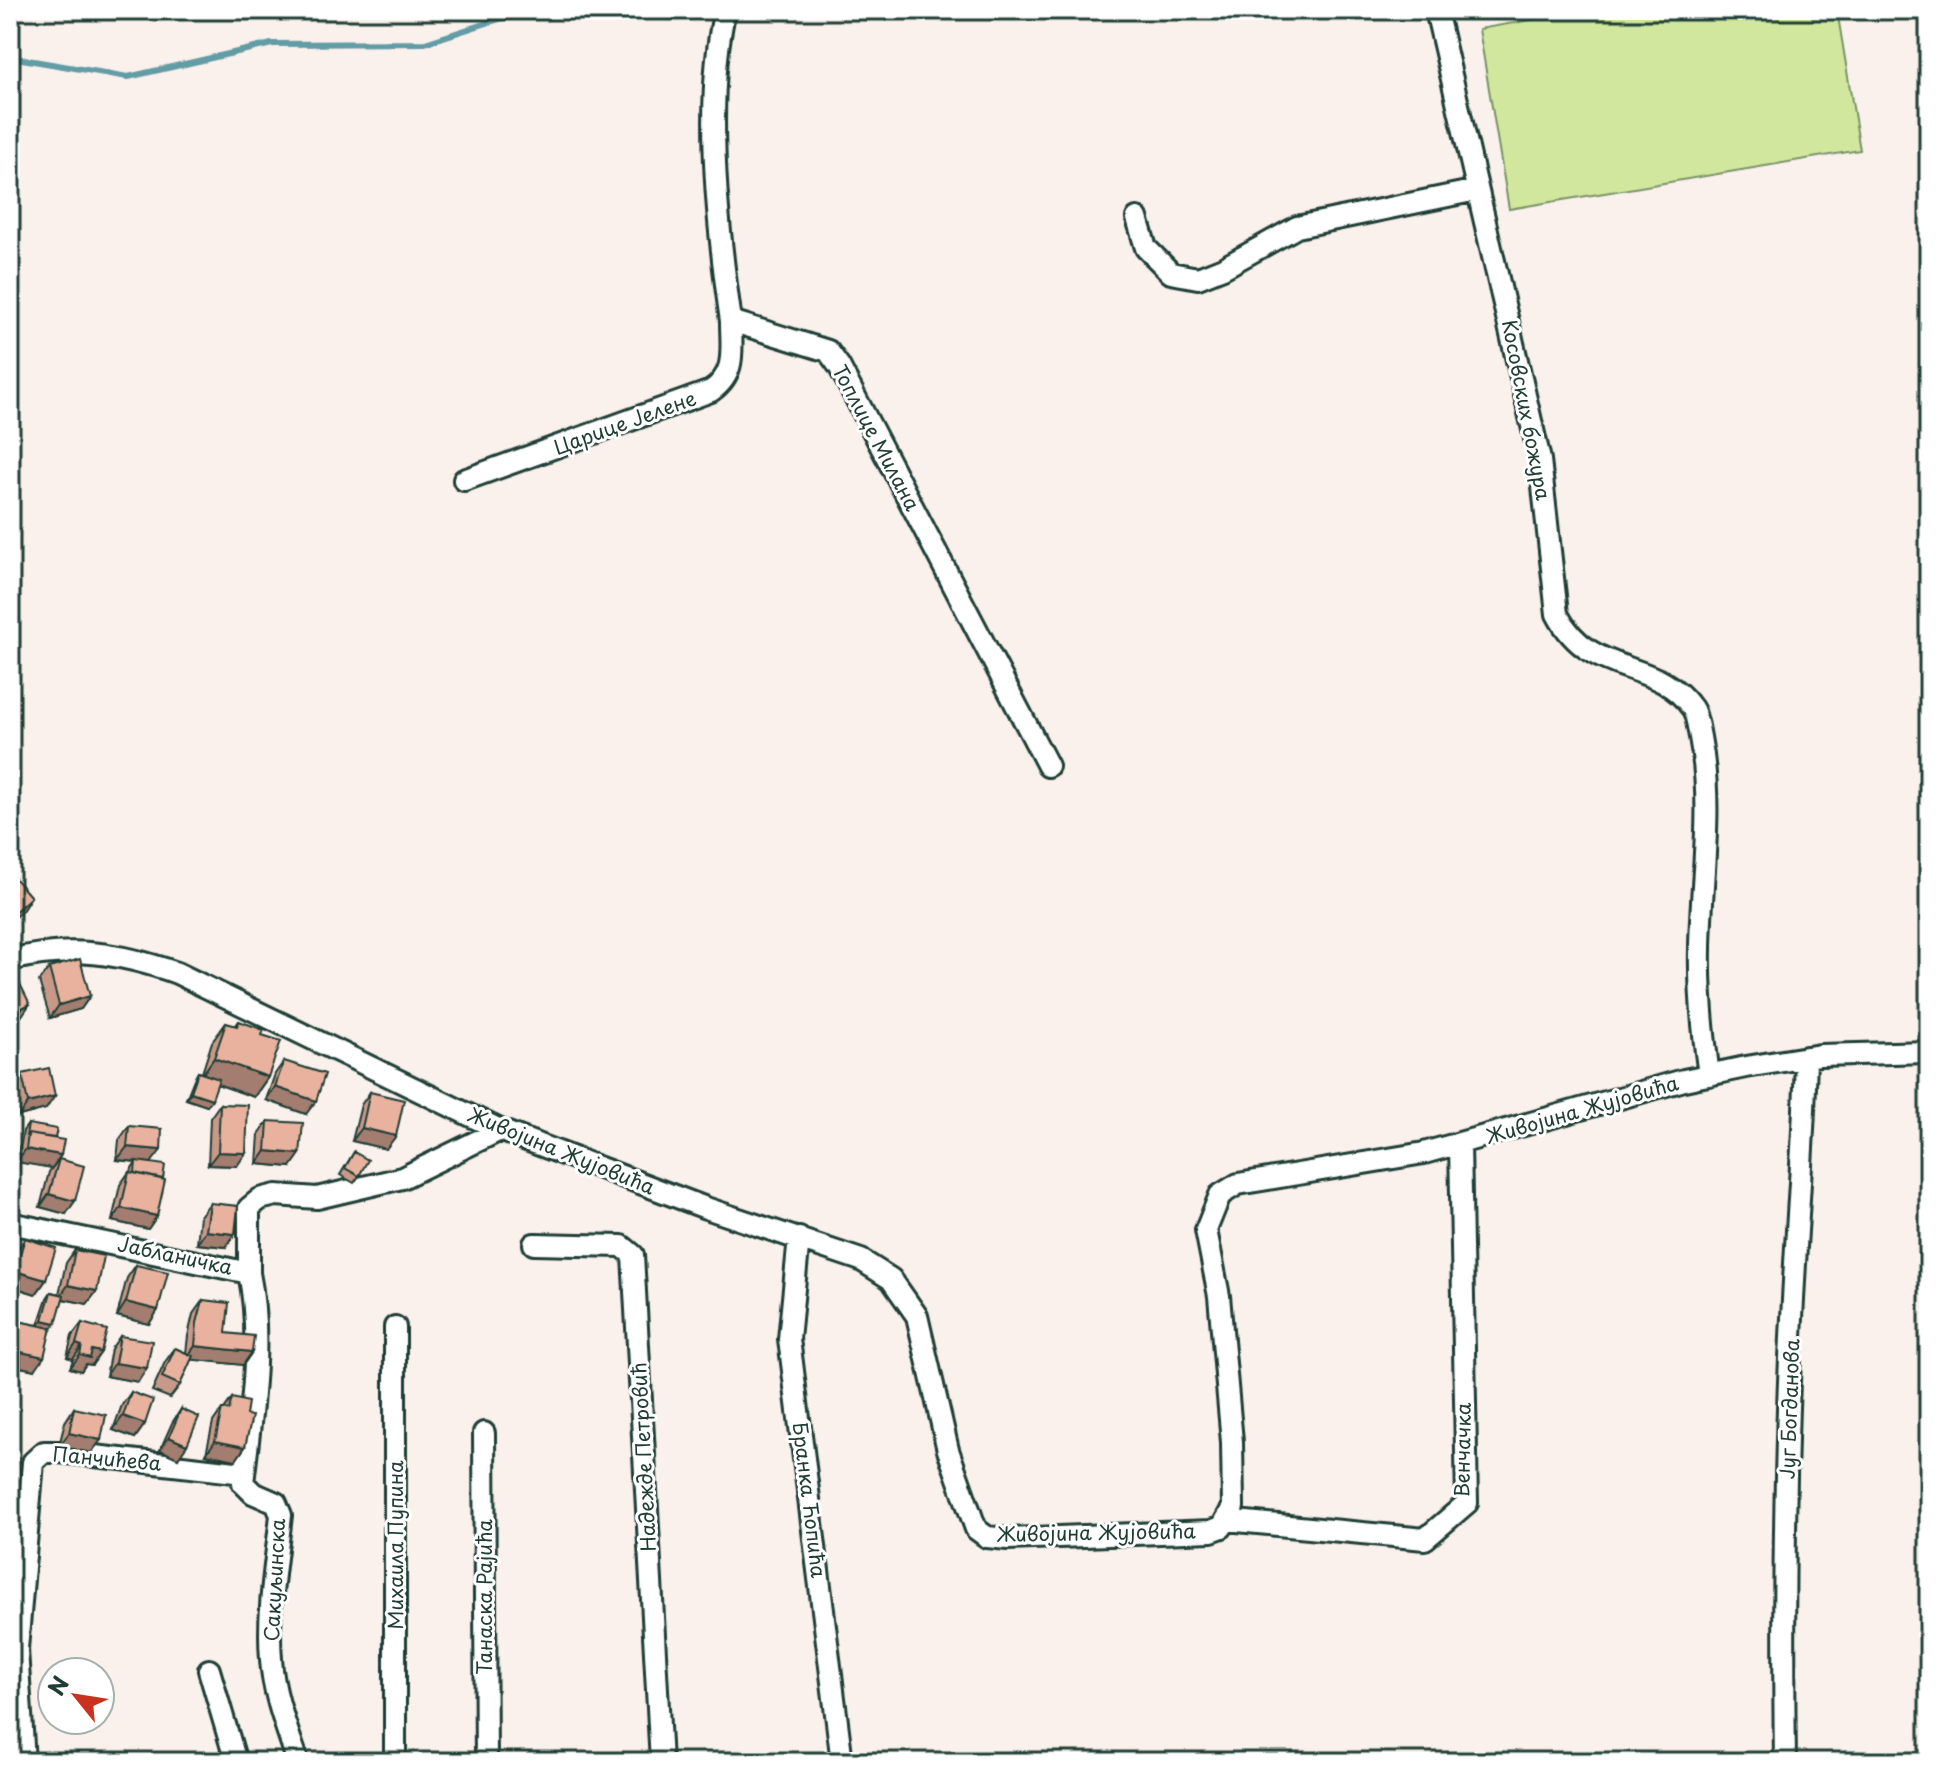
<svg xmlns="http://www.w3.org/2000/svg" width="1939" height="1772" viewBox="0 0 1939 1772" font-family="'Playpen Sans',sans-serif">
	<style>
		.green { fill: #d0e79d; stroke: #789268; stroke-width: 2 }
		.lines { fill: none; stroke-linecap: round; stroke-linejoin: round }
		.stream { stroke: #629ca5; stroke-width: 6 }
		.street-casing { stroke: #1f3d34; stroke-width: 26 }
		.street { stroke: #fff; stroke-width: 20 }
		.wall { fill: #c89988; stroke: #1f3d34; stroke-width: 2 }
		.shaded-wall { fill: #a27d6f; stroke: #1f3d34; stroke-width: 2 }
		.building { fill: #e8b29e; stroke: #1f3d34; stroke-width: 2 }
		.labels { text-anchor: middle; stroke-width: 6; stroke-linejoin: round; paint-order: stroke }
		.street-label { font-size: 20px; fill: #1f3d34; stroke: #fff }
	</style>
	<rect width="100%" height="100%" fill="#faf0ec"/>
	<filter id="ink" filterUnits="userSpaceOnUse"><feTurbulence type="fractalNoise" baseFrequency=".0125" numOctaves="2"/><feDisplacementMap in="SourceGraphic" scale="16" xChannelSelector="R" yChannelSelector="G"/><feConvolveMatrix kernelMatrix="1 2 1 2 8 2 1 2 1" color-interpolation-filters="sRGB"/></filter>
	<g filter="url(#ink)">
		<path class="green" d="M1588,10h249l23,140 -351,59 -30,-180z"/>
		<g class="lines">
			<path class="stream" d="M10,57l118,20 144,-33 153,-1 102,-33"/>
			<defs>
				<path id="street" d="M725,10c-21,87 -7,222 6,311l97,30 11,15 209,400
					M1436,10l104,450 17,154c34,66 100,43 135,94 5,7 6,20 8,29 14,70 1,140 0,211 -1,43 3,85 9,127
					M1137,218l9,30 25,25 27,5 25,-10 74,-41 180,-37
					M464,480l247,-89c26,-18 20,-41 20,-70
					M10,960c60,-15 110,-7 167,13l323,157 206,78 155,52 30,19 26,37 31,134 28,79 11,8 21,2 203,-8 11,-4 11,-20 -1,-65 -13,-146 -13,-66 14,-35 18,-11 186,-31 260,-73 62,-13 74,-12 109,-3
					M10,1223l239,50v-65l11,-9 16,-4 41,3 85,-20 98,-48
					M799,1238l-10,101 53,423
					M534,1244l88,2 11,9 28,507
					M249,1273c14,68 2,141 -6,210l10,10 23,10 5,12c-5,48 -14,96 -10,144 2,35 16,70 27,103
					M484,1433l2,329
					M1226,1520l199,19 42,-36 -7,-359
					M209,1670l27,92
					M24,1762l-7,-113 16,-187 11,-10h15l185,21
					M395,1762v-435
					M1785,1762c-2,-154 -1,-308 8,-462 4,-81 11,-161 13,-243"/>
			</defs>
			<use href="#street" class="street-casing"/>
			<use href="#street" class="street"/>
		</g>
		<path class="wall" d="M49,968l41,28 -9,13 -31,9 -11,-37z
			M239,1021l23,14 6,42 -14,20 -37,-13 -10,22 -21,-7 8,-20 4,-7 4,1 10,-31 14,-19 9,3z
			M284,1061l22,53 -40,-14 9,-26z
			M22,1074l24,35 -27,7 -7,-28z
			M370,1092l16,57 -34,-8 9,-36z
			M220,1104l17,62 -29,-1 2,-47z
			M268,1121l23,46 -34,-3 2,-30z
			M28,1124l27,14 6,17 -9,13 -33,-6 -2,-8 2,-7 2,-4 2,-12z
			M129,1126l23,37 5,53 -9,13 -36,-8 8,-36 9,-13h2l1,-4 4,-6 -19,-2 2,-20z
			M354,1152l5,24 -5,7 -14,-8z
			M59,1159l7,55 -26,-7 9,-35z
			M210,1203l16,44 -29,-3 3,-28z
			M25,1238l21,42 -10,14 -26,-8v-15l6,-19z
			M75,1250l22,41 -10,13 -24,-5 -28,71 -25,-5v-33l8,-11 20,4 9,-27 4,-6 8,2 7,-31z
			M136,1265l22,45 -9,14 -32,-8 10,-38z
			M203,1300l23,33 26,19 -9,13 -52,-6 -11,26 -10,13 -18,-7 13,-29 10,-14 11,5 2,-17 5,-22z
			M82,1323l19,29 -9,13 -6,-1 -5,7 -11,-3 3,-9 -6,-2 5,-21z
			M120,1336l18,46 -32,-6 5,-27z
			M131,1392l14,32 -10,14 -22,-8 9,-25z
			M232,1398l13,49 -9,13 -30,-6 7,-32 9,-13h2z
			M74,1408l17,45 -32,-7 6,-24z
			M181,1409l-3,49 -18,-8 12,-27z"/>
		<path class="shaded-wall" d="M31,897l-9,14 -12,10v-5z
			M90,996l-9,13 -31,9 9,-13z
			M30,1004l-9,13 -11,6v-9z
			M214,1058l54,19 -14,20 -54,-19z
			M275,1087l41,14 -10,13 -40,-14z
			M191,1092l21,7 -5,7 -21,-7z
			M55,1096l-9,13 -27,7 9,-13z
			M362,1128l34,8 -10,13 -34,-8z
			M127,1147l34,3 -10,13 -34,-3z
			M26,1149l35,6 -9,13 -36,-6z
			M266,1151l34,3 -9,13 -34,-3z
			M218,1152l28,1 -9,13 -29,-1z
			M10,1191l6,1 -6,8z
			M49,1194l26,7 -9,13 -26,-7z
			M121,1208l36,8 -9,13 -36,-8z
			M206,1231l29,3 -9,13 -29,-3z
			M15,1271l31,9 -10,14 -26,-8v-8z
			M68,1285l29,6 -10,13 -28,-6z
			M126,1302l32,8 -9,14 -32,-8z
			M43,1320l13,3 -5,7 -13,-4z
			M76,1344l6,2 -9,13 -6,-2z
			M195,1346l57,6 -9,13 -57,-6z
			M12,1350l32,7 -9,13 -25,-5v-12z
			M92,1350l9,2 -9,13 -6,-1 -5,7 -11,-3 10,-13z
			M115,1363l32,5 -9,14 -32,-6z
			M123,1416l22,8 -10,14 -22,-8z
			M69,1433l32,7 -10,13 -32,-7z
			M169,1437l18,8 -9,13 -18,-8z
			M215,1441l30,6 -9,13 -30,-6z"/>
		<path class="building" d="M10,873l21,24 -21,19z
			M80,959l10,37 -31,9 -10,-37z
			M15,974l15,30 -20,10v-38z
			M239,1021l25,9 -2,5 19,6 -13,36 -54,-19 12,-35 11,3z
			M284,1061l41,13 -9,27 -41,-14z
			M49,1068l6,28 -27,7 -6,-29z
			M198,1072l21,7 -7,20 -21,-7z
			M370,1092l34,8 -8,36 -34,-8z
			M220,1104l28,1 -2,48 -28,-1z
			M268,1121l35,2 -3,31 -34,-3z
			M28,1124l29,5 -2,9 -27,-4 -2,3z
			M129,1126l33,3 -1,21 -34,-3z
			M28,1134l36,6 -3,15 -35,-6z
			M354,1152l14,8 -9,16 -14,-8z
			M10,1153l10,1 -4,38 -6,-1z
			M59,1159l25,7 -9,35 -26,-7z
			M136,1161l29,4 -2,14 -28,-6z
			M129,1172l36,8 -8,36 -36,-8z
			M210,1203l28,3 -3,28 -29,-3z
			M25,1238l31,10 -10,32 -31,-9z
			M75,1250l29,6 -7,35 -29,-6z
			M136,1265l32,7 -10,38 -32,-8z
			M51,1292l13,3 -8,28 -13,-3z
			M203,1300l26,3 -3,30 28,3 -2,16 -57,-6 2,-23z
			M18,1321l33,7 -7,29 -32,-7z
			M82,1323l25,7 -6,22 -9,-2 -2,8 -10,-3 2,-9 -6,-2z
			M120,1336l32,5 -5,27 -32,-5z
			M175,1348l18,8 -13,29 -18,-8z
			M131,1392l22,8 -8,24 -22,-8z
			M232,1398l16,4 -2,13 6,1 -7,31 -30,-6 7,-32 7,1z
			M74,1408l32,7 -5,25 -32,-7z
			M181,1409l18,8 -12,28 -18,-8z"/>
	</g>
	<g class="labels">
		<g class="street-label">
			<text transform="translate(1526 410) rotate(79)" y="7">Косовских божура</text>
			<text transform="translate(625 423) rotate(-20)" y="7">Царице Јелене</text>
			<text transform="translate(876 438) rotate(62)" y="7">Топлице Милана</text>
			<text transform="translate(1582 1110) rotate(-16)" y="7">Живојина Жујовића</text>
			<text transform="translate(561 1151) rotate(22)" y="7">Живојина Жујовића</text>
			<text transform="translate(175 1256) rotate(12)" y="7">Јабланичка</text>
			<text transform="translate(1790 1409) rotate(-88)" y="7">Југ Богданова</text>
			<text transform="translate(1463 1450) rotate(-89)" y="7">Венчачка</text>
			<text transform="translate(644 1457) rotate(-93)" y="7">Надежде Петровић</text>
			<text transform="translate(107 1459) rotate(5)" y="7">Панчићева</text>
			<text transform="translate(809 1500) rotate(83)" y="7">Бранка Ћопића</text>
			<text transform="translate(1096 1533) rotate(-1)" y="7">Живојина Жујовића</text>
			<text transform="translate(396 1545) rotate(-90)" y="7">Михаила Пупина</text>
			<text transform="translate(275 1580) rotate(-87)" y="7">Сакуљинска</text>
			<text transform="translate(485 1597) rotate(-90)" y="7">Танаска Рајића</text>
		</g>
	</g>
	<rect width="1939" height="1772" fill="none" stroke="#fff" stroke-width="40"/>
	<rect x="20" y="20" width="1899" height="1732" fill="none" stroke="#1f3d34" stroke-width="3" filter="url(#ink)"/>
	<g transform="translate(76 1696) rotate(300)"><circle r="38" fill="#ffffff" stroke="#a5b1ae" stroke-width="2"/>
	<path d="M0-6L14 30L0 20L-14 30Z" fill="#c8321e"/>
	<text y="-12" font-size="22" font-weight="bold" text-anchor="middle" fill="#1f3d34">N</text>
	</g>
</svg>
